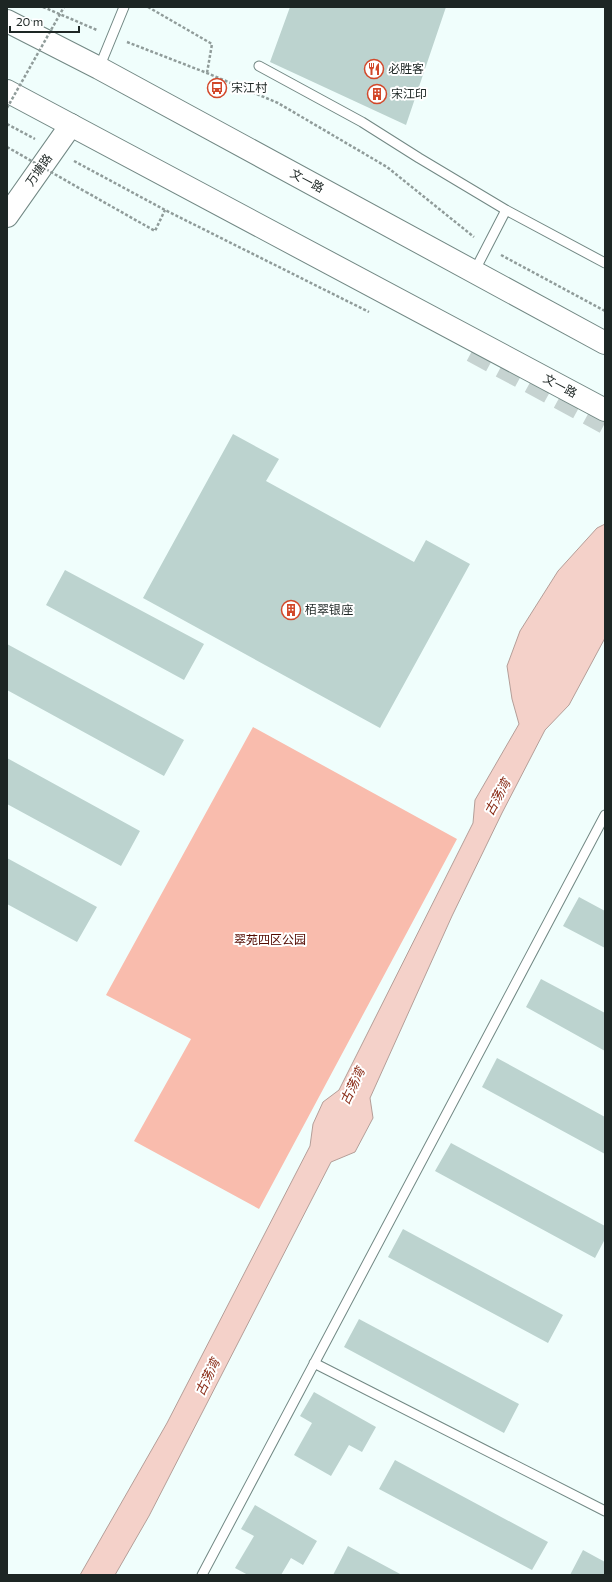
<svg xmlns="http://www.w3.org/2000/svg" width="612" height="1582" viewBox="0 0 612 1582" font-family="Commissioner,'Noto Sans SC',sans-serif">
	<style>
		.green { fill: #f9bcad }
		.water { fill: #f4d1c9; stroke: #b49e98 }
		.building { fill: #bcd3cf }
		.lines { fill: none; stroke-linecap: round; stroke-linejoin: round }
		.highway-tunnel { stroke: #c6d3d1; stroke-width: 22; stroke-dasharray: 22 11; stroke-linecap: butt }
		.lane-casing { stroke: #728884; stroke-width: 11 }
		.secondary-casing { stroke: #728884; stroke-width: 24 }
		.primary-casing { stroke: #728884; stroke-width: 24 }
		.path { stroke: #909c9a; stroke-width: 2.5; stroke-dasharray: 3 2; stroke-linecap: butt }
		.lane { stroke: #fff; stroke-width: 9 }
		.secondary { stroke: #fff; stroke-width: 22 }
		.primary { stroke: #fff; stroke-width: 22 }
		.path-bridge { stroke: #909c9a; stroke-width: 2.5; stroke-dasharray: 3 2; stroke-linecap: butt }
		.labels { text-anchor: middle; stroke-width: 4; stroke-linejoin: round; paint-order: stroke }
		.poi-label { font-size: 12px; fill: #1d2624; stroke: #fff; text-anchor: start }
		.street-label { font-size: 12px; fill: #1d2624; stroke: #fff }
		.park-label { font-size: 12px; fill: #530a00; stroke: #fff }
		.water-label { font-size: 13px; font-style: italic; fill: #882914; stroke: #fff }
	</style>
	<rect width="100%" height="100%" fill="#f0fefc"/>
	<path class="green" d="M253,727l204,112 -198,370 -125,-68 57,-102 -85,-44z"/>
	<path class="water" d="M605,524v114l-36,67 -24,25 -43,83 -50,103 -82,182 3,20 -18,34 -24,10 -182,354 -34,59h-35l87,-152 143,-277 3,-22 10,-22 16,-12 134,-267 2,-23 44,-76 -7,-25 -5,-33 13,-35 38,-60 39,-43z"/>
	<path class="building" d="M290,7h156l-40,118 -136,-63z
		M233,434l46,25 -13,22 148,81 12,-22 44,24 -90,164 -237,-130z
		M65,570l139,74 -20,36 -138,-75z
		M7,644l177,96 -20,36 -157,-86z
		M7,758l133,73 -19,35 -114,-62z
		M7,858l90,49 -20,35 -70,-38z
		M579,897l26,14v37l-42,-22z
		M541,979l64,34v38l-79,-44z
		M497,1058l108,59v37l-123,-67z
		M451,1143l154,83v13l-10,19 -160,-87z
		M403,1229l160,86 -15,28 -160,-86z
		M359,1319l160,85 -15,29 -160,-86z
		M314,1392l62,35 -14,25 -13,-7 -18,31 -37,-21 18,-32 -12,-7z
		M395,1460l153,82 -16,28 -153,-81z
		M255,1505l62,36 -14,24 -12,-7 -10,17h-33l-13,-7 19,-32 -13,-7z
		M348,1546l54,29h-69z
		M583,1550l22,12v13h-35z"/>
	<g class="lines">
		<path class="highway-tunnel" d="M472,351l133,72"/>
		<defs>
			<path id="lane" d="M259,66l103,56 57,36 87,52 99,53
				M99,68l25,-61
				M474,272l32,-62
				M314,1363l291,148
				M202,1575l403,-760"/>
			<path id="secondary" d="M7,216l64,-91"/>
			<path id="primary" d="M7,21l92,47 506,275
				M7,91l598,319"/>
		</defs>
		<use href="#lane" class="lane-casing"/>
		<use href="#secondary" class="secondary-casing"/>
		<use href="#primary" class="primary-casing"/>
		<path class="path" d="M43,7l54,23
			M148,7l64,37 -5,29
			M127,42l80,31 71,30 109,64 87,70
			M7,124l28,15
			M74,161l91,49 204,102
			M86,192l69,39 10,-21
			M501,255l104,56"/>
		<use href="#lane" class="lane"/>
		<use href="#secondary" class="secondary"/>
		<use href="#primary" class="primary"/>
		<path class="path-bridge" d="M7,108l57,-101
			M7,147l79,45"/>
	</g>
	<defs>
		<symbol id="restaurant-ring" viewBox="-11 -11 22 22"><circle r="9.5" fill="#fff" stroke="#d2482a" stroke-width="1.5"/><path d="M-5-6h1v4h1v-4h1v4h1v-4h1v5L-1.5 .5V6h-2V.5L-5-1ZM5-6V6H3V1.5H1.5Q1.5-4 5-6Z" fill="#d2482a"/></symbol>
		<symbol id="bus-ring" viewBox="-11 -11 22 22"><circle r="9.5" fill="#fff" stroke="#d2482a" stroke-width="1.5"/><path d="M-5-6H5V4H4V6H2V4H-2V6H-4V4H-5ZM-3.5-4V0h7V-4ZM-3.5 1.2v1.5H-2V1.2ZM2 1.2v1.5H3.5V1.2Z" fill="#d2482a"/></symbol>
		<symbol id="building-ring" viewBox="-11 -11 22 22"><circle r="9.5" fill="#fff" stroke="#d2482a" stroke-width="1.5"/><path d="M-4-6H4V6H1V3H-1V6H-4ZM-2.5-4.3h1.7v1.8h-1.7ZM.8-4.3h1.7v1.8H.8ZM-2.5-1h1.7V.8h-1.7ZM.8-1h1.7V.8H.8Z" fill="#d2482a"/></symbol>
	</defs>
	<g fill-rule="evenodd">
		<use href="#restaurant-ring" x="363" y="58" width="22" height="22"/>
		<use href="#bus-ring" x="206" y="77" width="22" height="22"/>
		<use href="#building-ring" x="366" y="83" width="22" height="22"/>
		<use href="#building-ring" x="280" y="599" width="22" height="22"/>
	</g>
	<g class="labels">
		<g class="poi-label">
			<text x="388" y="73">必胜客</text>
			<text x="231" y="92">宋江村</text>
			<text x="391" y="98">宋江印</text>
			<text x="305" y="614">栢翠银座</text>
		</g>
		<g class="street-label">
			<text transform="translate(39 170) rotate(-55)" y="4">万塘路</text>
			<text transform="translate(307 181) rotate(28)" y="4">文一路</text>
			<text transform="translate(560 386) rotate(28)" y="4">文一路</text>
		</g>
		<g class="park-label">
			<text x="270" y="944">翠苑四区公园</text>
		</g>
		<g class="water-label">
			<text transform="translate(497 797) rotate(-61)" y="5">古荡湾</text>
			<text transform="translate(352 1086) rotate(-64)" y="5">古荡湾</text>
			<text transform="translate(207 1377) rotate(-64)" y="5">古荡湾</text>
		</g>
	</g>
	<rect width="612" height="1582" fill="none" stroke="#1d2624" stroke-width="16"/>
	<path d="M10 26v6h69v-6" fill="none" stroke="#1d2624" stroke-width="2"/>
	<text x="16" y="26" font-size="12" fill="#1d2624" stroke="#ffffff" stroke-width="3" paint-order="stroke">20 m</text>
</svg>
